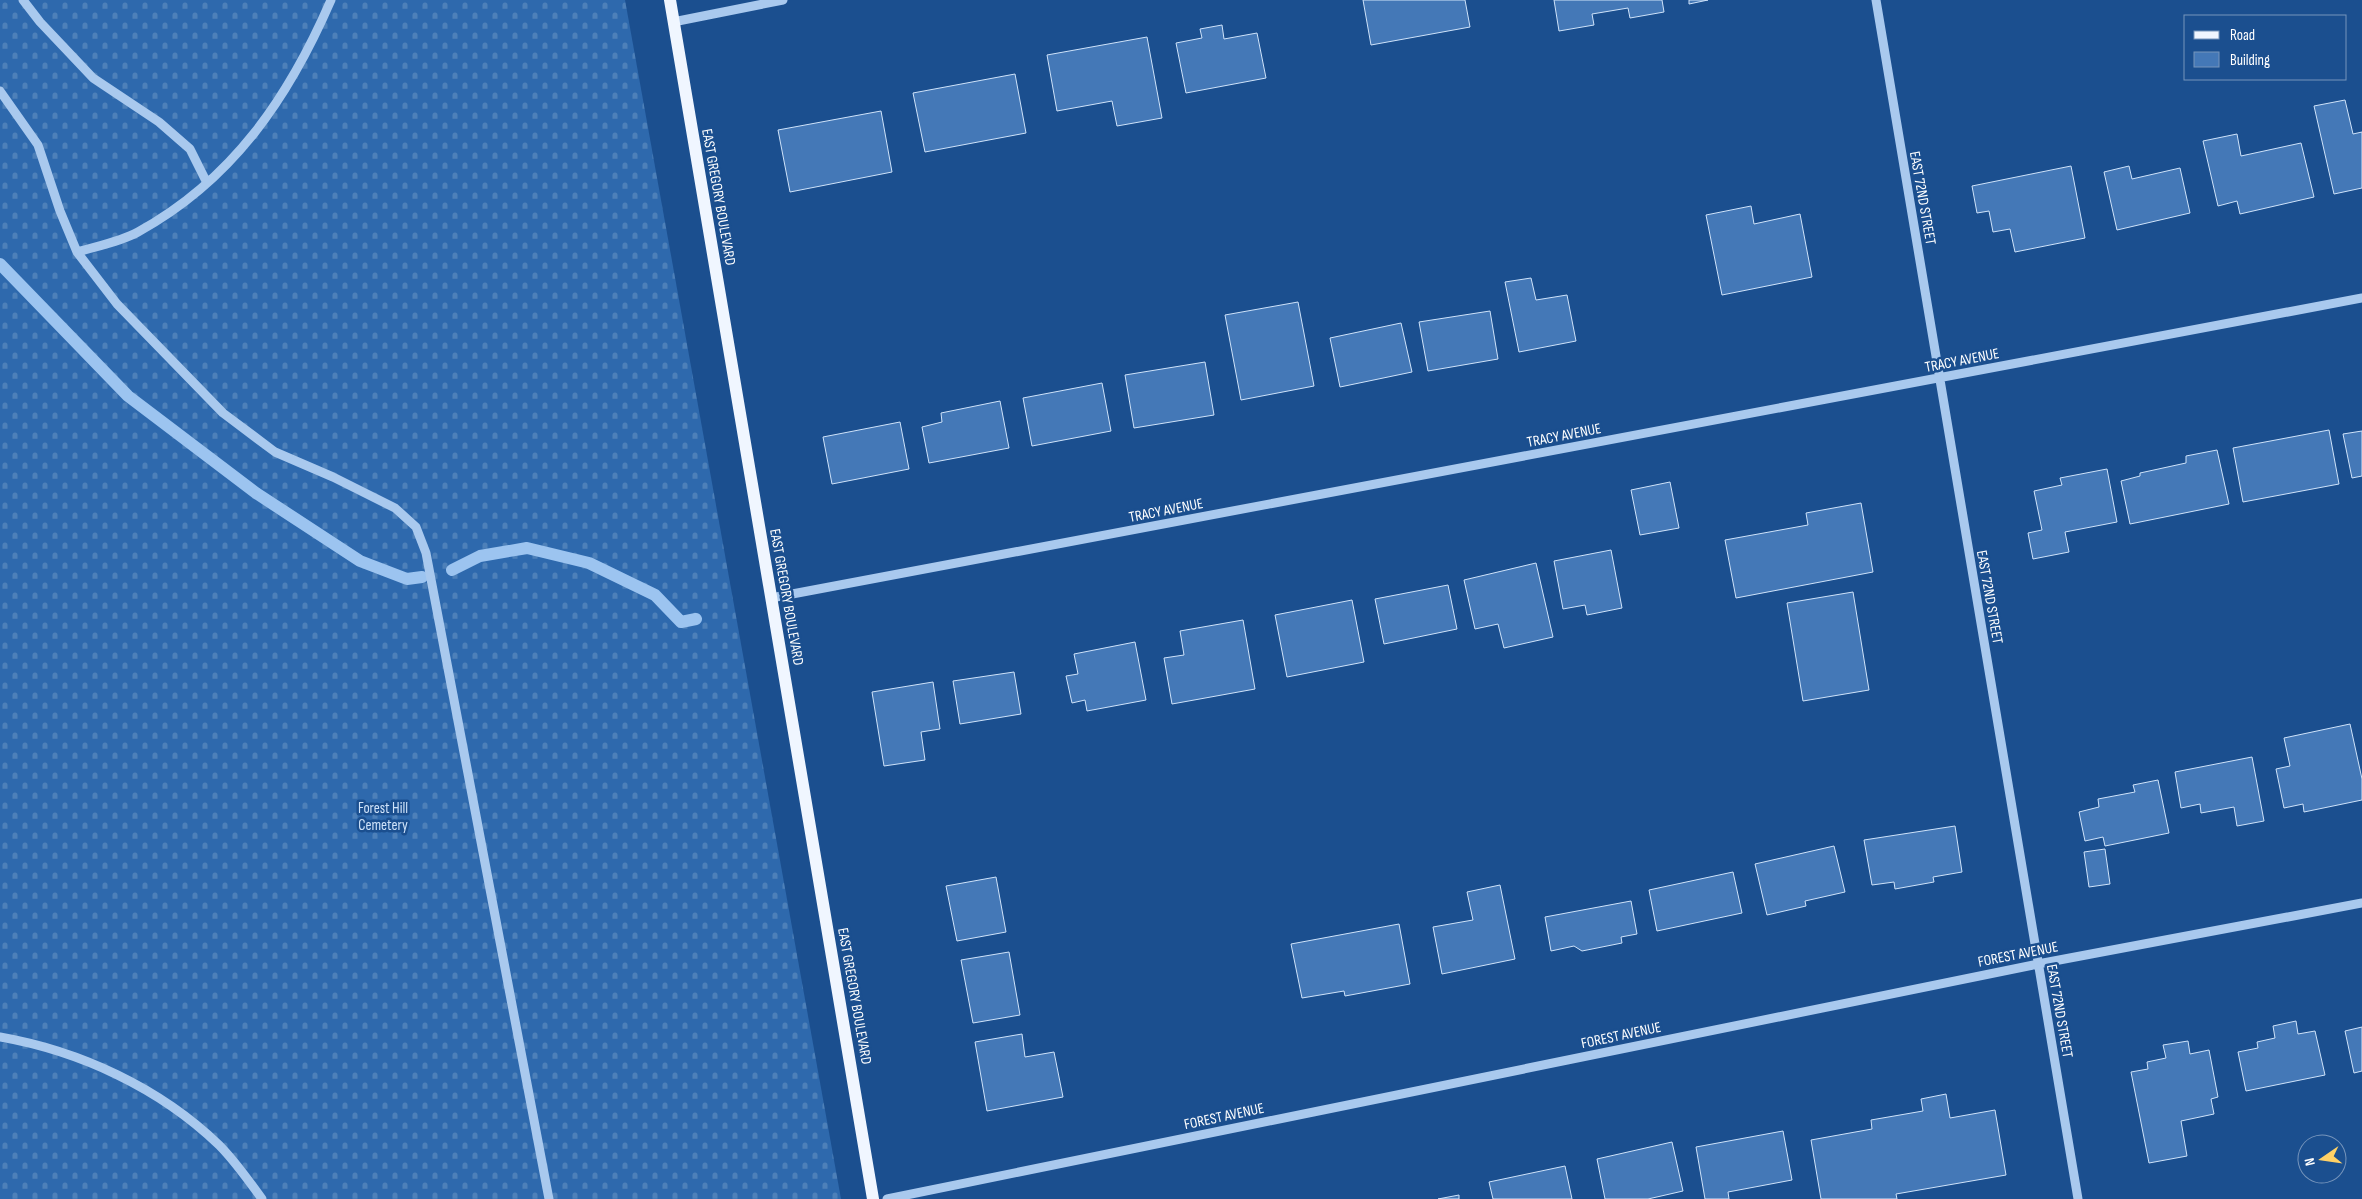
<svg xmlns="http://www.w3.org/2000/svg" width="2362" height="1199" viewBox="0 0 2362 1199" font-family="'Sofia Sans Condensed',sans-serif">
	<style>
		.cemetery { fill: url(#cemetery-stones) }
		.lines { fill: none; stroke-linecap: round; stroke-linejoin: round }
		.stream { stroke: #9cc4f0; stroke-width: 12 }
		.building { fill: #4478b7; stroke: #cfe3fa }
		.minor { stroke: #a9c9ee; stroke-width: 9 }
		.major { stroke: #f0f6ff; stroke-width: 12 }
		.labels { text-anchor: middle; stroke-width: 5; stroke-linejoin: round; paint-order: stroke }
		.street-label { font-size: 15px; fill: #fff; stroke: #1b4f8f }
		.park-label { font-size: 15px; fill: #cfe3fa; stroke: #1b4f8f }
	</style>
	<defs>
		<pattern id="cemetery-stones" width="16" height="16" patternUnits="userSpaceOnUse" patternTransform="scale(1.25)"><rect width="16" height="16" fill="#2e69ad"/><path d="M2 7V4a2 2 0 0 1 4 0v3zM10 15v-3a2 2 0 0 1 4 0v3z" fill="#4d80b9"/></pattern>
	</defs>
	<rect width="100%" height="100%" fill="#1b4f8f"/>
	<path class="cemetery" d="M0,0h625l216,1199h-841z"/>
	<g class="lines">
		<path class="stream" d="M0,264l128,132 128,97 104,68 47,18 15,-2
			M452,570l28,-14 47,-8 62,15 66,32 26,27 15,-3"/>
	</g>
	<path class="building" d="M1363,0h102l5,27 -99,18z
		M1554,0h108l2,12 -34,6 -2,-10 -36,6 2,11 -35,6z
		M1689,0h19l-19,4z
		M1222,25l2,14 33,-6 9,45 -80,15 -10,-50 26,-5 -2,-9z
		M1147,37l15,81 -45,8 -5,-25 -55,10 -10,-56z
		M1015,74l11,59 -101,19 -12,-59z
		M2345,100l8,34 9,-2v56l-28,6 -20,-88z
		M881,111l11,61 -102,20 -12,-62z
		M2237,134l4,22 60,-13 13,54 -74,17 -3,-13 -19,5 -15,-65z
		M2071,166l14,72 -70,14 -5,-23 -17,3 -4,-21 -12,2 -5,-27z
		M2129,166l3,13 48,-11 10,45 -73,17 -13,-58z
		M1751,206l3,18 46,-10 12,63 -90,18 -16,-80z
		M1531,278l5,22 31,-5 9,46 -57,11 -14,-70z
		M1298,302l16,84 -73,14 -16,-85z
		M1490,311l8,48 -70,12 -9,-49z
		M1401,323l11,49 -72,15 -10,-49z
		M1205,362l9,53 -80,13 -9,-53z
		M1102,383l9,48 -79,15 -9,-48z
		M1000,401l9,47 -80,15 -7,-36 20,-5 -1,-9z
		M900,422l9,47 -77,15 -9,-47z
		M2329,430l10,54 -96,18 -10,-54z
		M2362,431v45l-10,2 -9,-44z
		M2217,450l12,54 -99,20 -9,-43 19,-5v-3l46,-10v-7z
		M2107,469l10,53 -52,10 4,20 -36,7 -5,-26 14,-3 -8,-39 28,-6 -2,-7z
		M1670,482l9,46 -39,7 -9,-45z
		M1861,503l12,69 -137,26 -11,-58 83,-15 -2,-12z
		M1611,550l11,58 -35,7 -2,-10 -22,4 -9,-48z
		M1536,563l17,74 -49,11 -6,-24 -23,5 -11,-49z
		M1448,585l9,44 -73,15 -9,-45z
		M1853,592l16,98 -66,11 -16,-98z
		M1352,600l12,62 -77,15 -12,-62z
		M1243,620l12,69 -83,15 -8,-46 20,-3 -4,-24z
		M1135,642l11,58 -59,11 -2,-11 -13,3 -6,-27 12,-2 -4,-20z
		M1014,672l7,42 -61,10 -7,-43z
		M933,682l7,47 -19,3 4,28 -41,6 -12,-74z
		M2350,724l12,55v21l-58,12 -1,-8 -19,4 -8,-39 14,-3 -6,-28z
		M2252,757l12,64 -27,5 -3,-19 -33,6 -1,-9 -19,4 -6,-36z
		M2158,780l11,53 -64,13 -2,-9 -18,4 -6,-29 20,-5 -1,-8 37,-7 -2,-7z
		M1955,826l7,46 -29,5 1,5 -39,7 -1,-7 -22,3 -8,-45z
		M1834,846l11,46 -40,9 1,5 -39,9 -12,-51z
		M2105,849l5,35 -21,3 -5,-35z
		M1733,872l9,41 -85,18 -8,-41z
		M996,877l10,55 -49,9 -11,-55z
		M1500,885l15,74 -73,15 -9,-47 40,-7 -6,-28z
		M1631,901l6,33 -16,3 1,6 -40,8 -8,-5 -23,5 -6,-34z
		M1399,924l11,60 -65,12 -1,-5 -42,7 -11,-54z
		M1009,952l11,63 -47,8 -12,-63z
		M2296,1021l2,13 17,-3 10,44 -79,16 -8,-39 20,-4 -1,-6 18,-4 -2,-12z
		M2362,1027v44l-8,2 -9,-42z
		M1022,1034l3,23 29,-5 9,45 -76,14 -12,-69z
		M2188,1041l2,13 19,-4 9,47 -7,2 3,15 -33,7 6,35 -38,7 -18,-91 17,-3 -1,-7 19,-4 -3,-13z
		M1946,1094l4,24 45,-8 11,65 -110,19 1,5h-76l-10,-59 61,-11 -1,-9 52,-9 -2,-12z
		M1783,1131l9,49 -64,12 1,7h-24l-9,-52z
		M1672,1142l11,49 -35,8h-43l-8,-40z
		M1565,1166l7,33h-79l-4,-17z
		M1459,1195v4h-21z"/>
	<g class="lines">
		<path class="minor" d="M23,0l17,22 53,56 66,44 31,27 17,34
			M1876,0l202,1199
			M673,22l110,-22
			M0,91l38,54 22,66 17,41 40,52 106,109 52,39 58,25 62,31 21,19 10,26 123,646
			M77,252c20,-6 43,-10 61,-20 95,-52 151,-135 193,-232
			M771,598l1591,-300
			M0,1037c80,14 160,51 219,108 16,16 30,36 43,54
			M887,1199l1151,-235 324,-61"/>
		<path class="major" d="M670,0l203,1199"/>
	</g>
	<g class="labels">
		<g class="street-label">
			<text transform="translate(719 197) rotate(80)" y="5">EAST GREGORY BOULEVARD</text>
			<text transform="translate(1923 198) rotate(80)" y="5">EAST 72ND STREET</text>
			<text transform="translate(1962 360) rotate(-11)" y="5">TRACY AVENUE</text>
			<text transform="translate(1564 435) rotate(-11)" y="5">TRACY AVENUE</text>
			<text transform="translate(1166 510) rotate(-11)" y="5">TRACY AVENUE</text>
			<text transform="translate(787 597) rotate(80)" y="5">EAST GREGORY BOULEVARD</text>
			<text transform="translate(1990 597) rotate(80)" y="5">EAST 72ND STREET</text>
			<text transform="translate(2018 954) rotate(-11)" y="5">FOREST AVENUE</text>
			<text transform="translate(855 996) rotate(80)" y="5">EAST GREGORY BOULEVARD</text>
			<text transform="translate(2060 1011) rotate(80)" y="5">EAST 72ND STREET</text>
			<text transform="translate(1621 1035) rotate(-12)" y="5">FOREST AVENUE</text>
			<text transform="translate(1224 1116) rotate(-12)" y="5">FOREST AVENUE</text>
		</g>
		<g class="park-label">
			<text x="383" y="813">Forest Hill<tspan x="383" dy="17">Cemetery</tspan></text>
		</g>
	</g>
	<rect x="2184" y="15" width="162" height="65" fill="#1b4f8f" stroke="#7695bc"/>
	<rect x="2194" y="31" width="25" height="8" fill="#f0f6ff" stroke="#7695bc"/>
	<text x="2230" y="40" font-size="15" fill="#ffffff">Road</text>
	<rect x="2194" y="52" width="25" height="15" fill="#4478b7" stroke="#7695bc"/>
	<text x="2230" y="65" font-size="15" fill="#ffffff">Building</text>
	<g transform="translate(2322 1159) rotate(257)"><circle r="24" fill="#1b4f8f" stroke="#7695bc"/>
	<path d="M0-4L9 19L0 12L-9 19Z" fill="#ffd166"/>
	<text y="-8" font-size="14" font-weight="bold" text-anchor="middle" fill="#ffffff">N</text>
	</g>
</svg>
